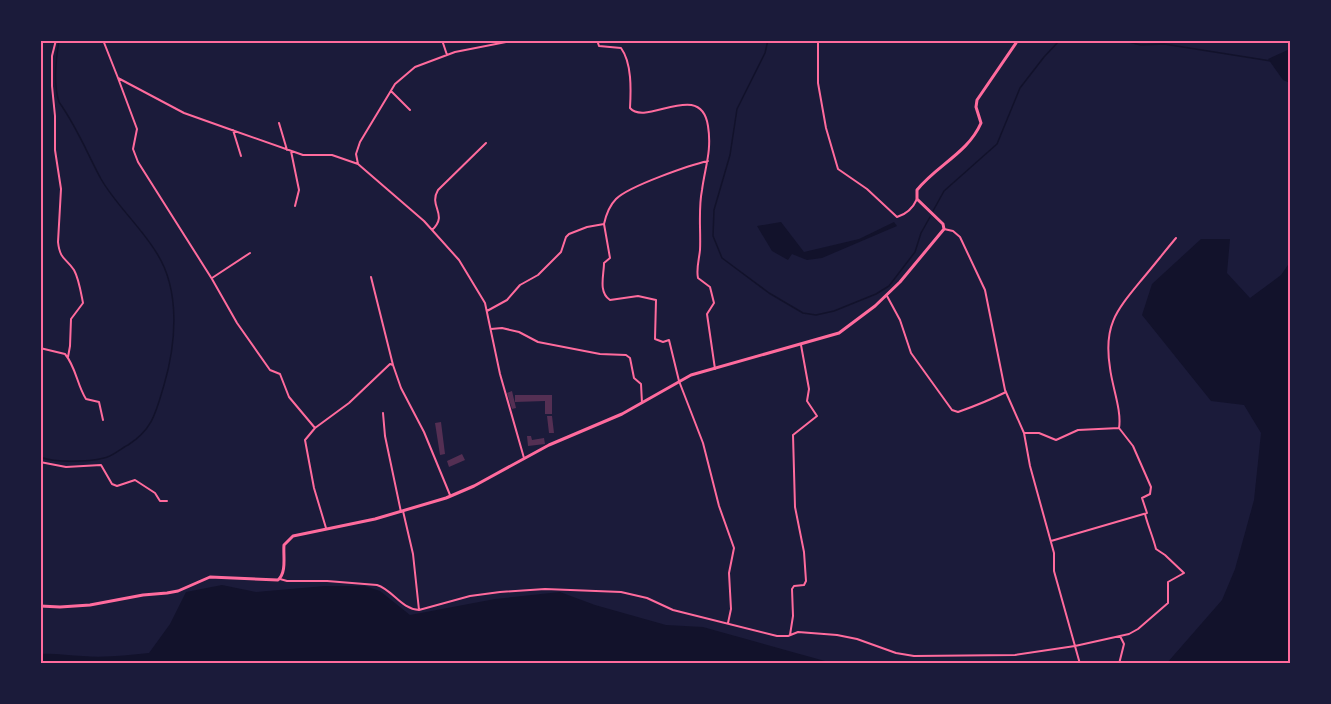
<svg xmlns="http://www.w3.org/2000/svg" width="1331" height="704" viewBox="0 0 1331 704" font-family="'Nunito Sans',sans-serif">
	<style>
		.water { fill: #12122b }
		.lines { fill: none; stroke-linecap: round; stroke-linejoin: round }
		.stream { stroke: #12122b; stroke-width: 1.5 }
		.building { fill: #542f53 }
		.minor { stroke: #ff6b9d; stroke-width: 2 }
		.secondary { stroke: #ff6b9d; stroke-width: 3 }
		.neatline { fill: none; stroke: #ff6b9d; stroke-width: 2 }
	</style>
	<rect width="100%" height="100%" fill="#1b1b3a"/>
	<path class="water" d="M1290,49v34l-7,-3 -15,-21z
		M781,222l23,30 55,-13 35,-17 3,4 -75,32 -15,2 -15,-6 -4,6 -16,-9 -15,-25z
		M1201,239h29l-3,34 23,25 31,-23 9,-13v401h-123l55,-63 13,-31 19,-69 7,-67 -17,-28 -33,-4 -69,-86 10,-31z
		M222,585l34,7 69,-6h40l15,5 30,24 85,-16 65,-7 35,13 71,20 37,2 129,36h-791v-9c14,-1 28,2 42,2 22,2 44,-1 66,-3l21,-29 16,-32z"/>
	<g class="lines">
		<path class="stream" d="M768,40l-3,13 -28,56 -7,46 -16,55 -1,26 9,22 47,35 34,20 13,2 18,-4 42,-17 13,-8 26,-34 6,-19 9,-16
			M1120,40l21,5 23,-1 107,17
			M933,211l11,-20 53,-47 23,-56 24,-31 16,-17
			M40,457c15,6 48,5 64,1 8,-1 16,-9 24,-13 25,-16 28,-33 36,-60 12,-41 17,-95 -8,-133 -16,-26 -40,-47 -55,-73 -14,-26 -24,-52 -42,-77 -6,-19 -3,-42 0,-62"/>
	</g>
	<path class="building" d="M512,391l4,17 -4,1 -5,-16z
		M515,395h37v19h-7v-13l-30,1z
		M547,416h5l2,17h-5z
		M441,422l4,32 -5,1 -5,-32z
		M527,436h4l1,4 12,-2 1,6 -17,2z
		M462,454l3,6 -16,7 -2,-6z"/>
	<g class="lines">
		<path class="minor" d="M56,40l-4,16v30l3,30v34l6,39 -3,53c2,18 8,16 16,28 5,9 7,23 9,33l-12,16 -1,27 -2,11
			M103,40l15,38 66,35 45,16 74,26h29l26,9 66,57 35,39 26,43 15,71 24,84
			M442,40l5,15
			M597,40l2,6 22,2c11,15 10,42 9,60 16,19 71,-29 78,18 4,25 -3,41 -6,64 -4,20 -1,41 -2,60 -1,10 -4,19 -2,28l12,9 4,16 -7,11 8,55
			M818,40v43l8,45 12,41 29,20 30,28c10,-3 16,-9 20,-18
			M118,78l19,51 -4,20 5,13 74,117 25,44 33,47 10,4 9,23 26,31 -10,12 9,48 12,40
			M391,91l19,19
			M279,123l8,27
			M233,130l8,26
			M291,151l8,39 -4,16
			M358,164l-2,-10 4,-12 35,-58 20,-17 40,-15 56,-11 16,-1
			M604,224c2,-9 5,-18 12,-25 13,-13 74,-34 92,-38
			M944,229l9,2 7,6 25,53 20,100 19,43 6,33 24,87v18l26,93
			M432,230c17,-16 -4,-23 6,-40l48,-47
			M371,277l22,88
			M212,278l38,-25
			M887,296l13,24 11,33 41,57 6,2c17,-6 32,-12 48,-20
			M487,311l20,-11 13,-15 18,-10 23,-23 5,-15 3,-3 18,-7 17,-3 6,34 -6,5c0,12 -6,29 6,37l28,-4 18,4 -1,39 8,3 6,-2 10,41 24,62 16,63 15,42 -5,25 2,36 -3,14
			M491,329l11,-1 17,4 19,10 62,12 26,1 4,3 4,20 7,6 1,19
			M40,348l25,6c11,13 12,31 21,45l13,3 4,18
			M383,413l2,23 16,76
			M315,428l34,-25 41,-39 3,1 8,23 23,44 26,63
			M1024,433h15l17,7 22,-10 41,-2c3,-17 -7,-42 -9,-60 -7,-44 7,-58 34,-91 11,-13 21,-26 32,-39
			M40,462l26,5 35,-2 11,19 5,2 18,-6 20,13 5,8h7
			M403,511l10,43 6,56 51,-14 30,-4 45,-3 76,3 26,6 26,12 104,26h11l10,-4 39,3 20,4 39,14 18,3 101,-1 60,-9 54,-12 9,-5 30,-26v-21l16,-9 -19,-18 -9,-6c-3,-12 -8,-23 -11,-35
			M1051,541l96,-28 -5,-15 8,-4 1,-7 -18,-41 -14,-18
			M280,579l7,2h40l50,4c16,5 24,24 42,25
			M790,635l3,-19 -1,-27 2,-3 10,-1 2,-4 -2,-29 -9,-45 -2,-72 24,-19 -10,-15 2,-12 -8,-44
			M1119,664l5,-20 -4,-8"/>
		<path class="secondary" d="M40,606l20,1 30,-2 53,-10 24,-2 11,-2 32,-14 68,3c9,-8 5,-24 6,-35l9,-9 82,-17 71,-21 28,-12 75,-41 73,-31 69,-39 148,-42 36,-27 25,-24 44,-53 -1,-5 -26,-25v-9c20,-25 51,-37 64,-67l-5,-16 1,-7 41,-60"/>
	</g>
	<rect width="1331" height="704" fill="none" stroke="#1b1b3a" stroke-width="84"/>
	<rect x="42" y="42" width="1247" height="620" class="neatline"/>
</svg>
